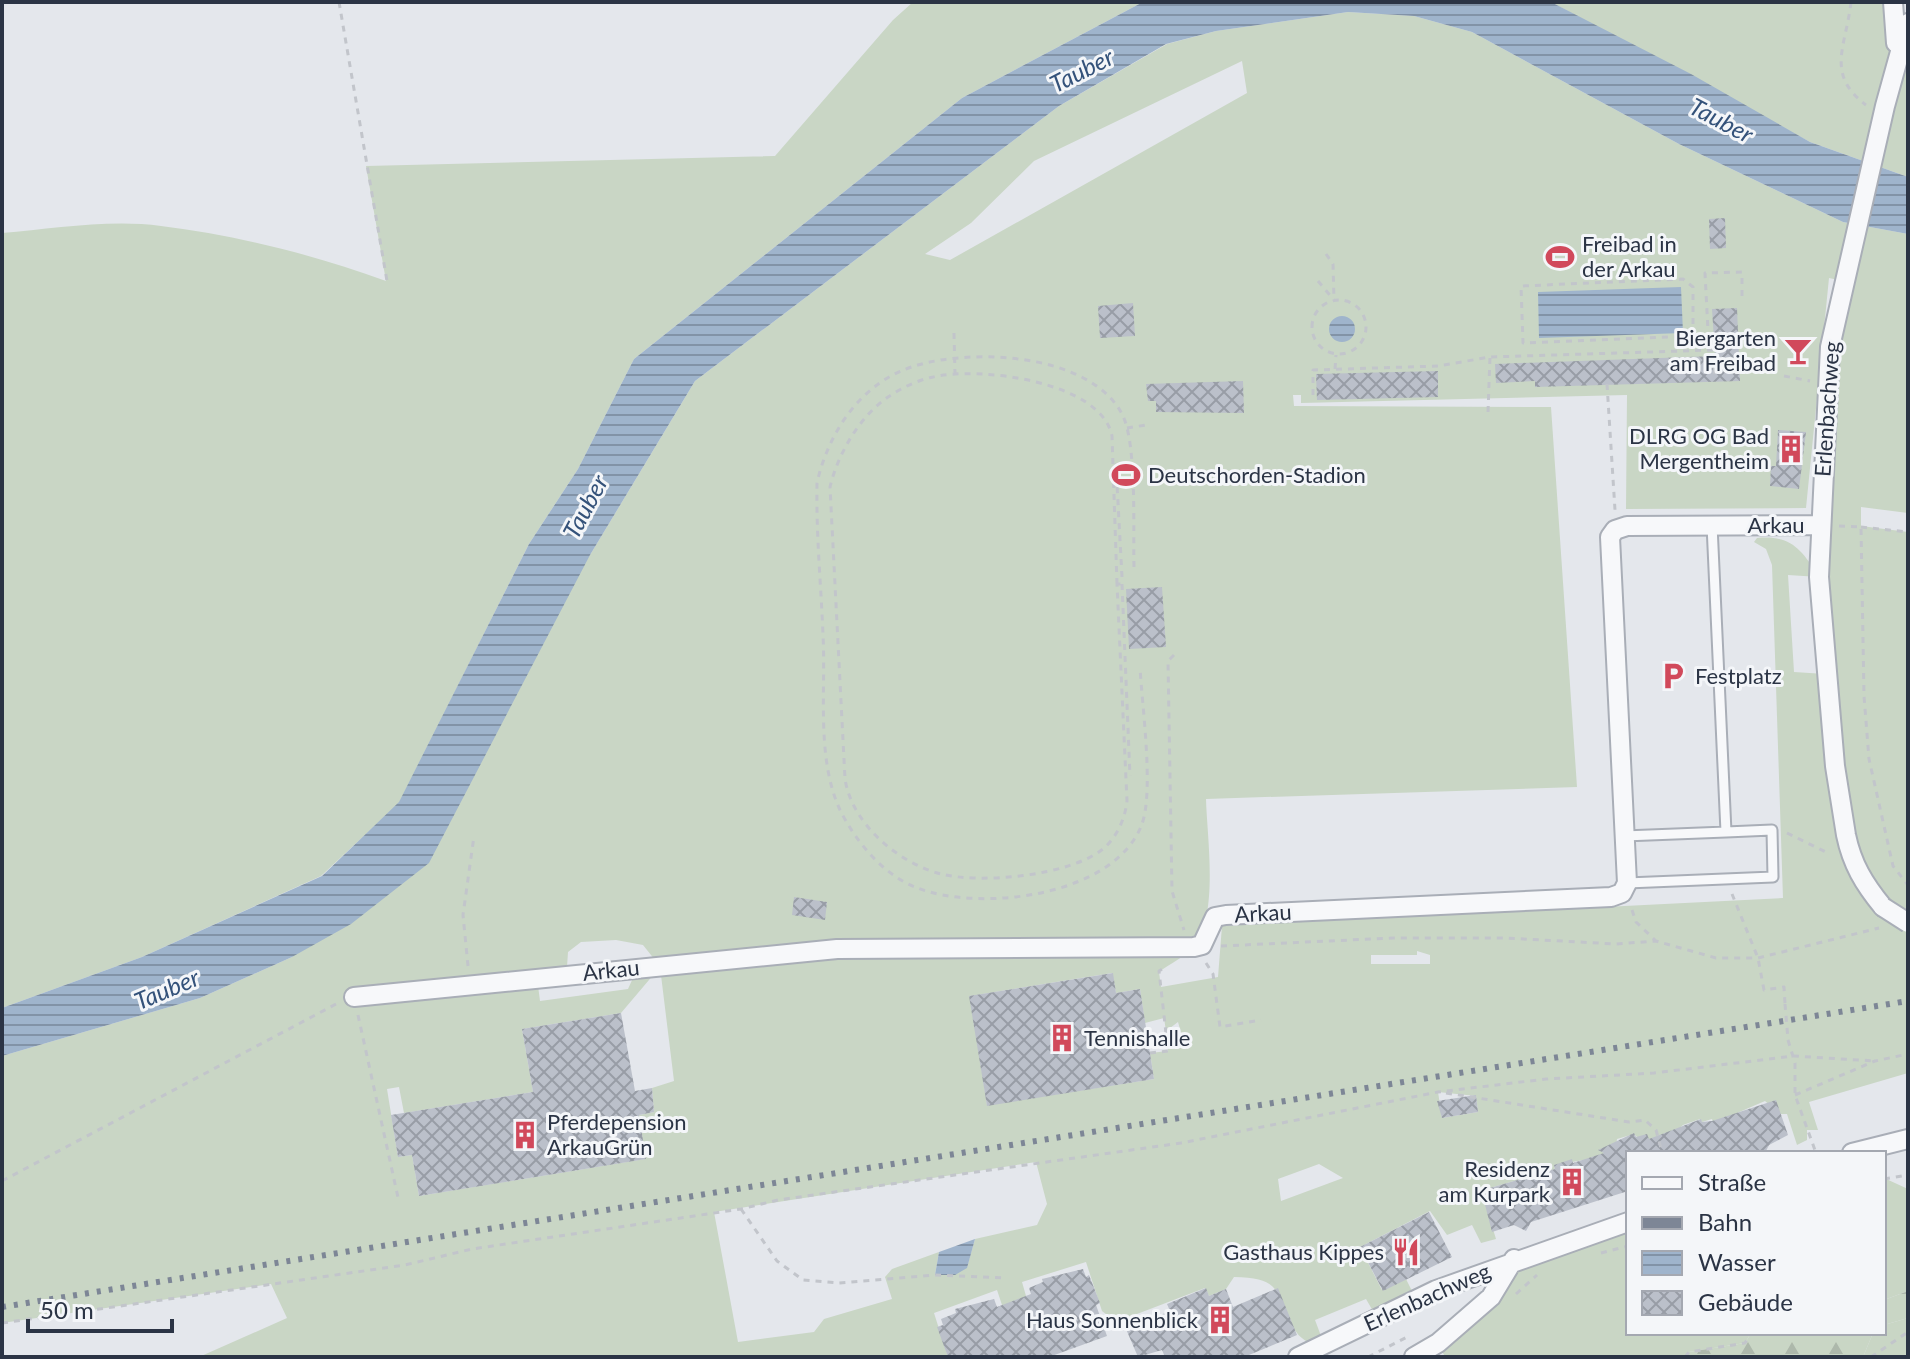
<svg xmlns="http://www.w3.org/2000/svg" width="1910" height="1359" viewBox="0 0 1910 1359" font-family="Lato,sans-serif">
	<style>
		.grass { fill: #c9d6c5; fill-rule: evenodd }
		.forest { fill: url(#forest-firs) }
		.water { fill: url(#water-rules) }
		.building { fill: url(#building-cross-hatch) }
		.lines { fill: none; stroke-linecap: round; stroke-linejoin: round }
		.service-casing { stroke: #a9aeb7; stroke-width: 13 }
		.minor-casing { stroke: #a9aeb7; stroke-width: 22 }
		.path { stroke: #c2c5cb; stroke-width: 3; stroke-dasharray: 6 6; stroke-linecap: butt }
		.service { stroke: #f7f8fa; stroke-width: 9 }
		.minor { stroke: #f7f8fa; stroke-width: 18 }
		.rail { stroke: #7d8696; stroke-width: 6; stroke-dasharray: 4 8; stroke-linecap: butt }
		.minor-bridge-casing { stroke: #a9aeb7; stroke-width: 22; stroke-linecap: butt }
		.path-bridge { stroke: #c2c5cb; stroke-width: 3; stroke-dasharray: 6 6; stroke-linecap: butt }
		.minor-bridge { stroke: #f7f8fa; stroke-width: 18 }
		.labels { text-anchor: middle; stroke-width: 6; stroke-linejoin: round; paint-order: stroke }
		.poi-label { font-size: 22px; fill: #2b3445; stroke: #f4f6f9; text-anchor: start }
		.street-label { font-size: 22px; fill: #2b3445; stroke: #f4f6f9 }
		.water-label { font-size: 24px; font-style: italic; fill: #34527a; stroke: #f4f6f9 }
	</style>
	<defs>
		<pattern id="forest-firs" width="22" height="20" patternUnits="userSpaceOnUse" patternTransform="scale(2)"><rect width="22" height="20" fill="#c9d6c5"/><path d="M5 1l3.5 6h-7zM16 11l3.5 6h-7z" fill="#adb8ab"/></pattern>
		<pattern id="water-rules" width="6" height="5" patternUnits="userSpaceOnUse" patternTransform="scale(2)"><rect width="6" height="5" fill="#9fb4cc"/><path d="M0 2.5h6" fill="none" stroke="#8293a7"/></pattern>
		<pattern id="building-cross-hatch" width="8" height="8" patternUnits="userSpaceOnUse" patternTransform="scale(2)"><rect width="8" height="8" fill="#bbc0ca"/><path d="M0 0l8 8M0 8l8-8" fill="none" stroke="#989da6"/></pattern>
	</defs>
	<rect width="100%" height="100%" fill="#e4e7ec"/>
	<path class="grass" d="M913,2h230l-181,96 -328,261 -56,110 -49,75 -130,259 -78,73 -179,81 -140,51v-775c51,-4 107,-14 159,-7 75,9 154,29 225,55l-20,-115 409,-10 118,-136z
		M1551,2h342l15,21v154l-98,-35z
		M1348,12l66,4 58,16 207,112 164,78 65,12v279l-47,-6v19l47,6v541l-99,29 9,28h-11v10l-10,5 -10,-31h-7l-15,-13 -28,12 4,13 -24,9 -5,-16 -10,3 -2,-3 -17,6 -30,28 -19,-19 -17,5 -4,28 -29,-7 -30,5 1,4 -65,19 -8,5 14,46 -15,4 -9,-18 -25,10 -17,-24 -70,36 22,43 24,-11 10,20 -39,19 -11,-19 -51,21 9,24 -7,4c-6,-4 -16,-9 -20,-15 -25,-35 -7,-55 -63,-56l-8,12 -17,7 -4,-8 -89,34 -14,-11 -16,-49 -64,20 4,14 -12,45 -17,-51 -63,23 14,44h-749l88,-39 -16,-34 -269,39v-267l198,-58 92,-41 298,-402 105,-174 364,-275 108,-62 49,-13zM1242,61l5,32 -297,167 -25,-6 46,-31 63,-62zM1829,278l14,3 -25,294c-17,-26 -27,-40 -61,-37l-3,4 12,7 6,16 11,333 -561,28 -4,51 -57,10 -2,-15c10,-8 28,-16 35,-26 25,-32 13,-108 12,-147l371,-12 -26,-380 -257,-1 -1,-11h8v8l326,-8 -1,114 180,-1zM1788,575l31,2 6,97 -31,-2zM616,940l27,5 16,20 -21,2 -10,22 -88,12 -3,-23 7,-7 23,-4 1,-15 13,-10zM1417,951l13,4v9h-59v-9h46zM660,967l14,114 -22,7 2,24 -15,3 6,44 -226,37 -7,-41 -14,2 -11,-68 12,-2 5,26 129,-21 -11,-63 99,-16zM1112,973l4,20 24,-4 5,34 19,-5 2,13 12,-9 5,18 -16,3 1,8 -18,2 4,26 -167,26 -17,-109zM1438,1092l38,4 2,16 -36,6zM1036,1162l11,42 -10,21 -62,14 -8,28 -32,8 4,-23 -47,17 -7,8 7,22 -68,20 -10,13 -76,10 -24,-130zM1319,1164l24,14 -62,23 -3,-22z
		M1884,1178l24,11v102l-24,9z
		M1628,1222v111h123l-6,10 -56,9 -4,5h-240l-7,-14 76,-84z
		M1908,1318v39h-45l10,-24h11v-8z"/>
	<path class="forest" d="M1908,1291v27l-24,7v-25z
		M1751,1333h122l-10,24h-178l4,-5 56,-9z"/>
	<path class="water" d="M1143,2h408l140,72 119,68 98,35v57l-65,-12 -164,-78 -207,-112 -58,-16 -66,-4 -132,19 -50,13 -107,62 -364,275 -105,174 -161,308 -78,61 -59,33 -92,41 -198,58v-48l140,-51 180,-81 77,-74 130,-258 49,-75 56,-110 328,-261z
		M1681,287l2,46 -144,5 -1,-46z
		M1329 329a13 13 0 1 1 26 0a13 13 0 1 1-26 0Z
		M975,1239l-8,29 -12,7h-20l4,-23z"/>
	<path class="building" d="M1725,218l1,30 -16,1 -1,-30z
		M1133,303l2,33 -35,2 -2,-32z
		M1737,308l3,73 -205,6v-6l-39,2 -1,-19 220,-8 -3,-47z
		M1438,371v26l-121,3 -1,-26z
		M1243,381l1,32 -88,-1v-11h-8l-2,-17z
		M1778,430l28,2 -7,57 -29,-3 1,-20h5z
		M1162,587l4,60 -37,2 -3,-60z
		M794,897l33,5 -2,18 -33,-5z
		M1113,973l3,20 24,-4 14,90 -167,27 -18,-110z
		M621,1013l14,78 17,-3 2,24 -15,3 7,44 -227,37 -7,-41 -14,2 -7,-42 142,-23 -11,-63z
		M1476,1095l2,17 -36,6 -5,-17z
		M1776,1100l12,35 -19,10 -4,8h-137v38l-97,31 -5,9 -12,-6 -22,7 -10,-39 8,-5 65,-19 -1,-4 18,-6 1,4 31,-10 -6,-3 36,-17 2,4 11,-3 2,5 52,-20 1,3 10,-1z
		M1429,1212l23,45 -69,34 -23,-44z
		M1083,1269l3,8 3,-2 11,28 -4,2 11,31 -58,21h-101l-11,-30 6,-2 -2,-6 15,-6 -1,-4 39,-10 3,8 34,-13 -2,-6 14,-6 -1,-3z
		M1206,1288l3,8 17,-7 7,18 45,-19 19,47 -53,22h-79l-3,-7 -24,7 -12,-28 44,-18 -3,-7z"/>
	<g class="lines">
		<defs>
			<path id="service" d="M1624,836l102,-4
				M1627,883l146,-6 -1,-47 -46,2 -14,-307"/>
			<path id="minor" d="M1893,2l3,41
				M1883,907c-19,-23 -31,-43 -37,-72l-11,-69 -16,-189 11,-230 55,-241 23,-83
				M354,997l483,-48 357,-2 8,-2 13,-28 11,-2 385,-18 11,-4 5,-10 -17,-346 5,-7 12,-4 192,-1
				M1852,1153l56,-14
				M1298,1357l138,-67 192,-68
				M1414,1357l24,-14 53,-46 23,-38"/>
		</defs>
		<use href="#service" class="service-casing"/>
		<use href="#minor" class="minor-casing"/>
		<path class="path" d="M339,2l48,279
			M1851,2c-5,45 -26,72 15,103
			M1326,254l7,10 1,36
			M1318,281l16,19
			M1312 327a27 27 0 1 1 54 0a27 27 0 1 1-54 0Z
			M954,333l1,41
			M1693,336v-49l-10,-8 -162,7 2,57 170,-7 16,6
			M1709,350l-4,-77 37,-1v29
			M1335,369l1,-14
			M1784,376l26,5
			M1607,384l8,126
			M1313,395v-25l125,-4 52,-9 223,-7 2,30
			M1488,412l2,-55
			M1127,428l19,-3
			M1839,526l22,1 3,169 5,63 24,107 15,19
			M1861,527l47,5
			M1134,567c-1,-36 3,-121 -11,-151 -32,-66 -165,-70 -222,-45 -46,20 -74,67 -84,112 -1,51 4,101 6,152 3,55 -7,123 17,175 15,30 42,64 75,77 63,26 200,10 227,-63 12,-34 0,-118 -2,-157
			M1122,577l-6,-112 14,-2
			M1117,584l-5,-148c-11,-55 -134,-70 -179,-59 -15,3 -32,11 -45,20 -29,20 -50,57 -58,90l15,292c7,45 53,84 96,95 40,10 128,2 162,-25 14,-12 22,-30 24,-48l-10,-217h5
			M1122,584l8,192
			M1174,655l-6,6 4,230 12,39
			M1787,833l43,21
			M1732,894l26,64 6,32 20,-3 1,17
			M1632,910l4,12 20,19
			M1221,946l172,-8h112l111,6 40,-3 60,17h42l121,-30
			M1206,963l7,11 7,53 41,-7
			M468,966l-5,-51 11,-79
			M358,1015l41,187
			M1788,1040l7,23v32l21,58
			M1150,1053l18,-2 -9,-80 5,-3
			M1446,1093l183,29 16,-2 11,10 6,22
			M1795,1095l80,-34 33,-7
			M1884,1179l24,-4
			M2,1181l336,-178
			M741,1209l36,52 26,19 35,3 97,-8 71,3
			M1601,1253l27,-7
			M1516,1294l21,-19
			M2,1323l403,-58 67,-16 269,-40 37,-9 403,-57 257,-51 108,-13 108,-6 140,-17 81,5
			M1368,1357l41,-21
			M1685,1357l4,-5 56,-9 6,-10
			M1871,1357l37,-25"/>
		<use href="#service" class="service"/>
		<use href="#minor" class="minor"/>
		<path class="rail" d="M2,1307l1906,-306"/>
		<defs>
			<path id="minor-bridge" d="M1883,907l25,16"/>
		</defs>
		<use href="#minor-bridge" class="minor-bridge-casing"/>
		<path class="path-bridge" d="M1785,1004l3,36"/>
		<use href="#minor-bridge" class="minor-bridge"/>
	</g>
	<defs>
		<symbol id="stadium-bare" viewBox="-9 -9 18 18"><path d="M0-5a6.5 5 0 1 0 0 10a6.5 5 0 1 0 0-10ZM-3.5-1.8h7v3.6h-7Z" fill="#d1495b" stroke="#f4f6f9" stroke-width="2.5" paint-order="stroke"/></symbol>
		<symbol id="bar-bare" viewBox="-9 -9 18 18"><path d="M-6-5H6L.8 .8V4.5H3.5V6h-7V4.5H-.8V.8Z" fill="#d1495b" stroke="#f4f6f9" stroke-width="2.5" paint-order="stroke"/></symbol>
		<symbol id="building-bare" viewBox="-9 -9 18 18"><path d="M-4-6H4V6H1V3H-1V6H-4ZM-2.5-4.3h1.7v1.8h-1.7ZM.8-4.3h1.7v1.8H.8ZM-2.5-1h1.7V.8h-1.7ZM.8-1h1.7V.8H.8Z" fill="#d1495b" stroke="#f4f6f9" stroke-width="2.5" paint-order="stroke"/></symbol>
		<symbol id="parking-bare" viewBox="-9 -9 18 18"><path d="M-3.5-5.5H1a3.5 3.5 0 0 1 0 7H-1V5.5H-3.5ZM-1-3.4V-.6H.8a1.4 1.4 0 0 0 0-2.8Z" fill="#d1495b" stroke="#f4f6f9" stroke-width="2.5" paint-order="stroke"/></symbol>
		<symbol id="restaurant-bare" viewBox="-9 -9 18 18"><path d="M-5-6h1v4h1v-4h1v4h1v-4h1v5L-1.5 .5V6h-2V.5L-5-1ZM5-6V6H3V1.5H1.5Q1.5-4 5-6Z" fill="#d1495b" stroke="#f4f6f9" stroke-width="2.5" paint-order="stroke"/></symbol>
	</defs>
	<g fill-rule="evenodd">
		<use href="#stadium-bare" x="1540" y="237" width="40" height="40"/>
		<use href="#bar-bare" x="1778" y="331" width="40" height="40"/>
		<use href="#building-bare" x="1771" y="429" width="40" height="40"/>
		<use href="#stadium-bare" x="1106" y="455" width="40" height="40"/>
		<use href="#parking-bare" x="1653" y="656" width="40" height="40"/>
		<use href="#building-bare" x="1042" y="1018" width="40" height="40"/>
		<use href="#building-bare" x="505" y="1115" width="40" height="40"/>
		<use href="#building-bare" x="1552" y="1162" width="40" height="40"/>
		<use href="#restaurant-bare" x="1386" y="1232" width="40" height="40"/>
		<use href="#building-bare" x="1200" y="1300" width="40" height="40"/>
	</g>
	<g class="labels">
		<g class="poi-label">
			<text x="1582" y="252">Freibad in<tspan x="1582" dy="25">der Arkau</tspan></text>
			<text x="1776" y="346" text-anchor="end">Biergarten<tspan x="1776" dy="25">am Freibad</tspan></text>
			<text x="1769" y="444" text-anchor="end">DLRG OG Bad<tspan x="1769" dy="25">Mergentheim</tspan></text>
			<text x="1148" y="483">Deutschorden-Stadion</text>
			<text x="1695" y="684">Festplatz</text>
			<text x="1084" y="1046">Tennishalle</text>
			<text x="547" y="1130">Pferdepension<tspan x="547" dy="25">ArkauGrün</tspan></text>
			<text x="1550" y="1177" text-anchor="end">Residenz<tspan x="1550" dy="25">am Kurpark</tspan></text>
			<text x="1384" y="1260" text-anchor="end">Gasthaus Kippes</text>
			<text x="1198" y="1328" text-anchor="end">Haus Sonnenblick</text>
		</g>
		<g class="street-label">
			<text transform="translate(1827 409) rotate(-86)" y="8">Erlenbachweg</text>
			<text x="1776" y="533">Arkau</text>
			<text transform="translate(1263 913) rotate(-3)" y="8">Arkau</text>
			<text transform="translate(611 970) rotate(-6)" y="8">Arkau</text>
			<text transform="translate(1427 1297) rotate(-24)" y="8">Erlenbachweg</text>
		</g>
		<g class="water-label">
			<text transform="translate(1082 71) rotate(-27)" y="8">Tauber</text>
			<text transform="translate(1721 121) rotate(28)" y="8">Tauber</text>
			<text transform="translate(586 507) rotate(-62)" y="8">Tauber</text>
			<text transform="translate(167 990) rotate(-23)" y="8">Tauber</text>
		</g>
	</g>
	<rect width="1910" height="1359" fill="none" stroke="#2b3445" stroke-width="8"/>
	<rect x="1626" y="1151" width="260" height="184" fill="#f4f6f9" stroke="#a4a8b1" stroke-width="2"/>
	<rect x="1642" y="1177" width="40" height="12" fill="#f7f8fa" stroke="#a4a8b1" stroke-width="2"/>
	<text x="1698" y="1191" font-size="24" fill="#2b3445">Straße</text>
	<rect x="1642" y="1217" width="40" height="12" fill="#7d8696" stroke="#a4a8b1" stroke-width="2"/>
	<text x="1698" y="1231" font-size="24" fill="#2b3445">Bahn</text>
	<rect x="1642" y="1251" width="40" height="24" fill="url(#water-rules)" stroke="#a4a8b1" stroke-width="2"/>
	<text x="1698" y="1271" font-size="24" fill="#2b3445">Wasser</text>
	<rect x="1642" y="1291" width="40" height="24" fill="url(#building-cross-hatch)" stroke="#a4a8b1" stroke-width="2"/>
	<text x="1698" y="1311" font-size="24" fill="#2b3445">Gebäude</text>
	<path d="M28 1319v12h144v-12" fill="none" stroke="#2b3445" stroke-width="4"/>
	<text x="40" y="1319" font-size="24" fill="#2b3445" stroke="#f4f6f9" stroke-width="6" paint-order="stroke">50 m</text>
</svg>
